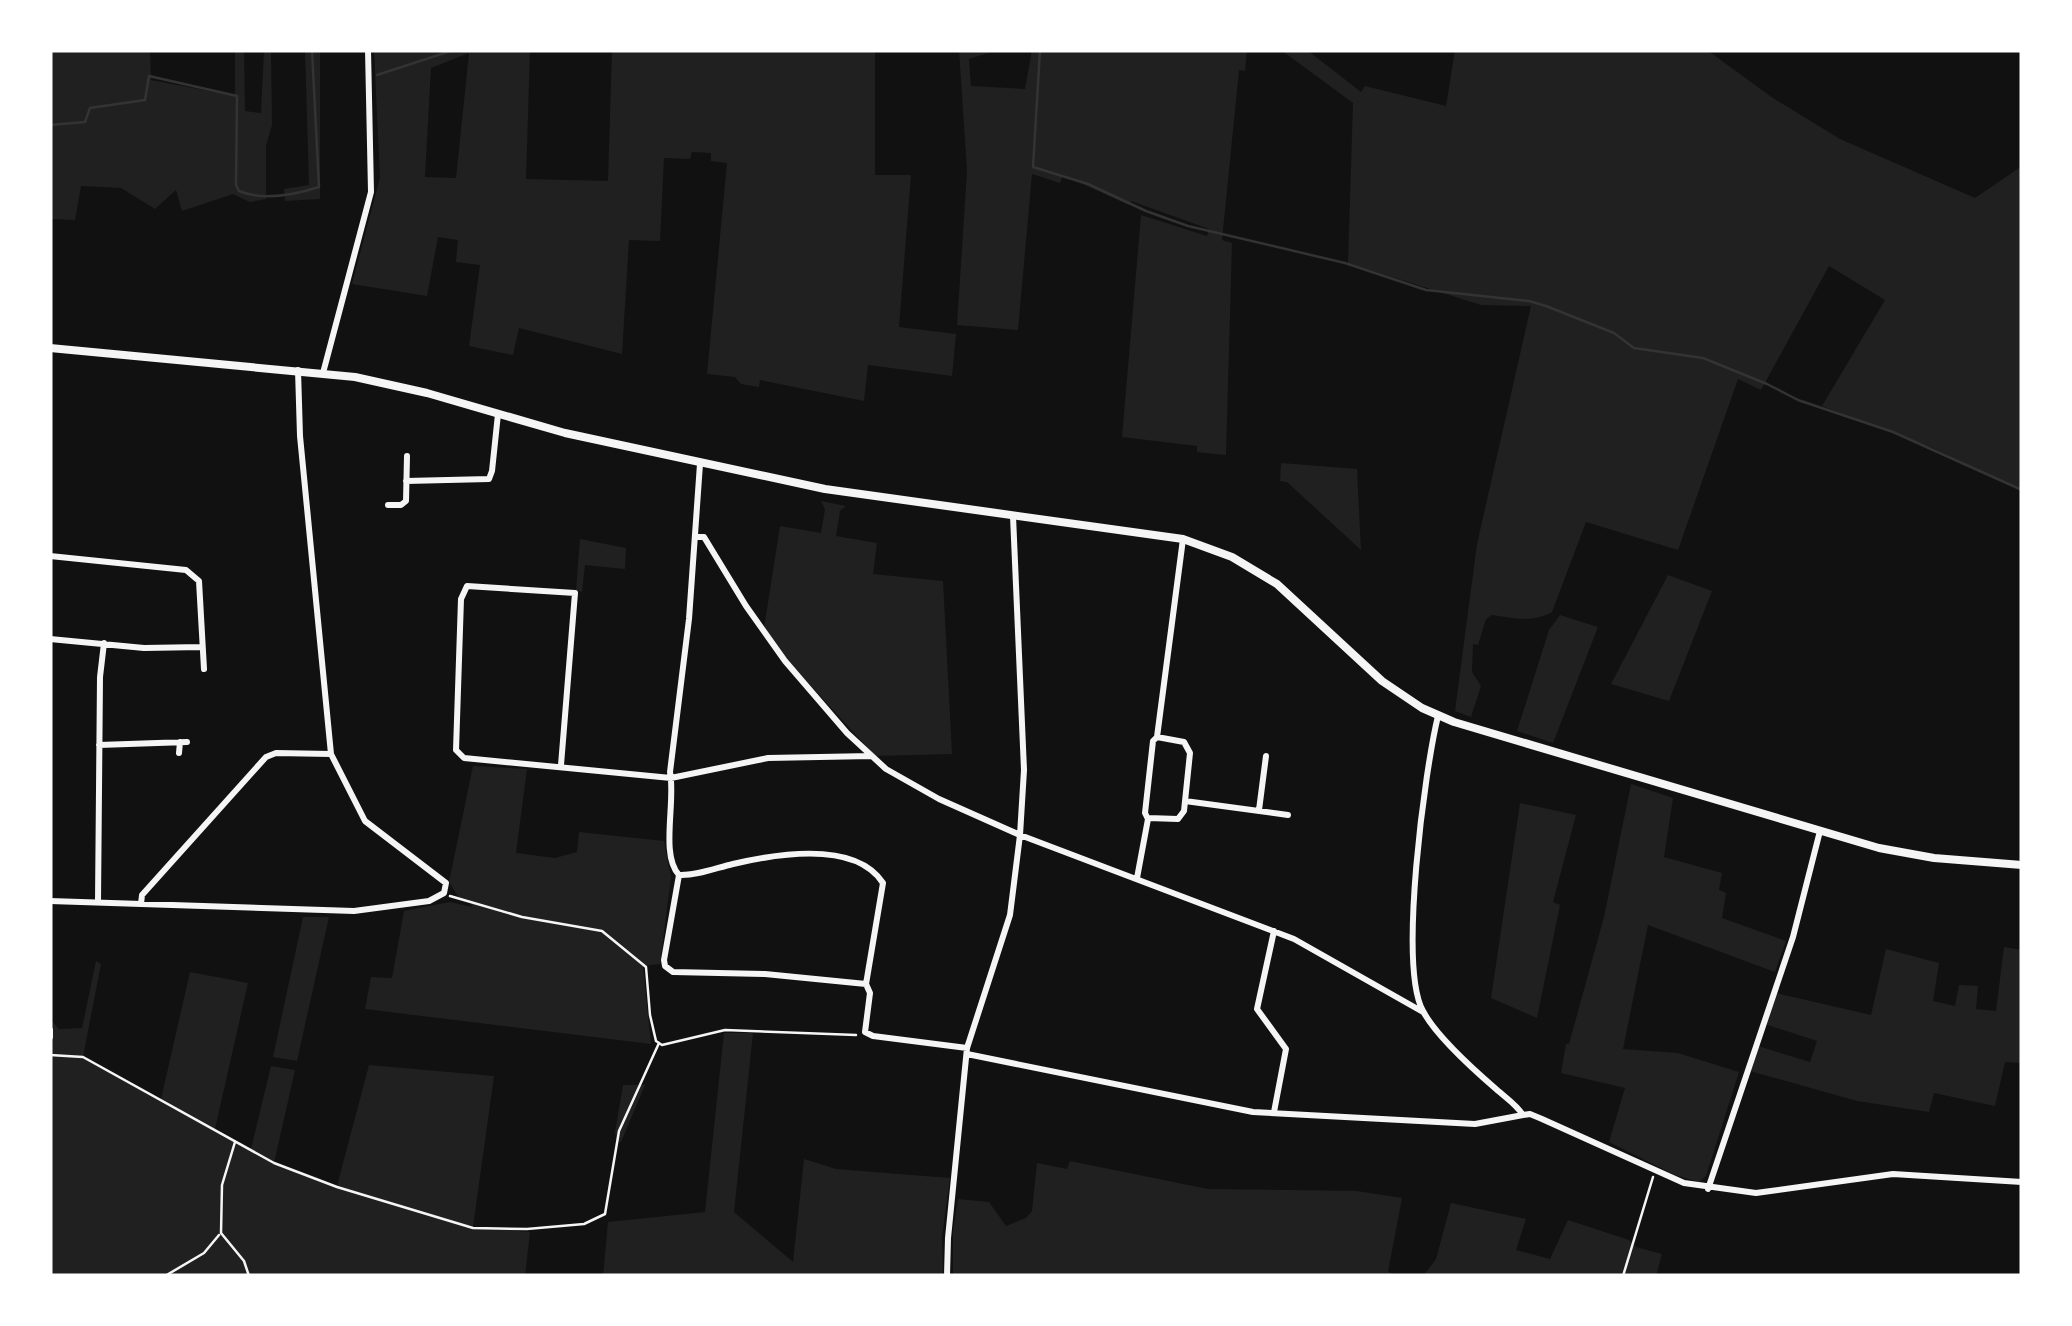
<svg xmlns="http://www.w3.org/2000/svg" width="2072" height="1326" viewBox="0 0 2072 1326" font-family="'Fira Sans Condensed',sans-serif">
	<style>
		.green { fill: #202020; fill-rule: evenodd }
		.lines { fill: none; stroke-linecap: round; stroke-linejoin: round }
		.stream { stroke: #333; stroke-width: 2.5 }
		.path { stroke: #f5f5f5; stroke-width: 2.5 }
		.minor { stroke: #f5f5f5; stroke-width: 6 }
		.tertiary { stroke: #f5f5f5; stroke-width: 8 }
	</style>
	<rect width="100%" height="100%" fill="#111"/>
	<path class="green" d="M50,50h100l1,30 84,16v-46h9l1,61 16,2 3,-63h7l1,75 -6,21v53l-16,3 -17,-8 -51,17 -6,-21 -21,19 -34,-21 -40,-2 -6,34 -25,-1z
		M305,50h15v149l-35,2 -1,-12 25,-4z
		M374,50h156l-4,129 82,2 4,-131h263v125h36l-12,152 57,7 -4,42 -84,-11 -4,36 -104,-21 -1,7 -18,-3 -6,-7 -28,-3 20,-211 -16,-2v-8l-19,-1 -2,7 -26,-1 -4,83 -31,-1 -7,114 -103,-26 -6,27 -44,-9 11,-81 -24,-3 2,-22 -20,-3 -11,59 -75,-12 28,-106zM469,53l-13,125 -31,-1 6,-109z
		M959,50h39l-29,9 2,27 54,3 7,-39h215l-2,21 -6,-1 -17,170 10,3 -6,212 -29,-3v-6l-75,-9 19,-222 66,21 2,-7 -78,-28 -2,4 -66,-30 -3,8 -28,-9 -14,156 -61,-5 10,-154z
		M1281,50h26l54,42 4,-6 81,20 9,-56h252l66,48 67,41 135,59 47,-32v325l-89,-43 -111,-42 63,-106 -56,-34 -68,124 -23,-11 -60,171 -92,-28 -34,90c-20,11 -39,6 -60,3l-6,4 -8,26 -5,-1 -1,28 9,14 -10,31 -16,-6 22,-167 54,-238 -50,-1 -133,-42 5,-160z
		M1281,463l76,6 4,81 -74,-68 -7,-1z
		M821,501l25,5 -6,5 -4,25 41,7 -4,31 70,7 9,173 -77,2 -84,-92 -27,-36 16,-102 41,7 4,-24z
		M580,539l46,9 -1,21 -40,-4 -3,27 -6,-2z
		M1668,575l44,16 -43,110 -58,-17z
		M1560,615l38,12 -45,116 -36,-12 32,-101z
		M473,766l54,3 -11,84 39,5 22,-6 2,-20 85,9 7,36 -11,87 -17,2 8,78 -286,-35 6,-32 21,1 12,-67 46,-9 22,5 -1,-5 -12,-4 -10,-16z
		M1631,784l42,14 -9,59 58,16 -3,17 7,3 -4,25 64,23 -11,31 -127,-47 -25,124 55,4 61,19 -33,104 -7,6 -24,-7 -66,-33 16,-54 -64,-15 5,-29h3l35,-127z
		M1520,803l56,12 -23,87 7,3 -23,113 -46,-20z
		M303,917h26l-32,144 -24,-4z
		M2004,947l18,3v113l-17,-1 -10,44 -61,-13 -5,19 -72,-11 -107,-30 8,-25 52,16 7,-21 -52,-17 11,-31 95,22 15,-66 53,14 -6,38 22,5 4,-21 19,1 -2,23 20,2z
		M96,961l5,3 -18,93 78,42 29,-127 58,11 -33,146 36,20 20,-83 24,4 -21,93 63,23 32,-121 125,11 -21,151 57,5 -5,44h-475v-257l9,10 23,-1z
		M724,1033h29l-19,179 59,50 11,-103 32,10 114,9 -8,59 1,39h-340l5,-54 97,-10z
		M623,1085h22l-24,57 -4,-1 -2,-9z
		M1070,1161l138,28 149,2 45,7 -14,74 12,4h-447v-46l5,-31 31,3 17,24 20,-8 6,-7 5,-48 30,6z
		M1451,1203l75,16 -10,31 34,9 18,-39 61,20 7,7 26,7 -6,22h-233l13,-17z"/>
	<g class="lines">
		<path class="stream" d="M1040,50l-7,117 55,17 58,27 42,15 157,37 81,27 103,11 17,5 68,27 20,15 69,10 64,26 31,16 95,32 129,58
			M377,75l77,-25
			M50,125l35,-3 5,-14 55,-8 4,-24 88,20 -1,89 3,6c24,10 55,4 80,-4l-7,-137"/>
		<path class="path" d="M450,896l72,21 80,14 44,36 4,48 6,26 6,4 63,-15 131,5
			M50,1055l33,2 191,106 63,24 136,41 54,1 57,-5 21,-10 14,-83 40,-88
			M235,1142l-13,43 -1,48 23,28 5,15
			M165,1276l39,-23 15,-18
			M1623,1276l30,-99"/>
		<path class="minor" d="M323,373l48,-181 -3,-142
			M406,481l83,-2 3,-8 6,-57
			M388,505h13l5,-4 1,-45
			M695,537h9l42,69 39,55 62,72 39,36 53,30 81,36 274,104 129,73
			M50,556l136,14 13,11 5,88
			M50,639l94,9 58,-1
			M1438,716c-13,53 -40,250 -15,295 13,25 51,59 73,78 10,9 20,15 27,26l7,-1 12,5 142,64 72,10 137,-19 129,8
			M99,745l88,-3
			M179,753l1,-11
			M561,765l14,-172 -108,-7 -6,13 -5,151 8,8 207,20 97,-20 103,-2
			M1185,801l103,14
			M1259,810l7,-54
			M1148,818l30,1 6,-8 6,-58 -6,-11 -27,-5
			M679,875c17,1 37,-7 54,-11 43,-10 122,-24 150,19l-17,101 4,9 -5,39 8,4 94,12
			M679,875c-19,-20 -3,-74 -9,-103l19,-153 11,-155
			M679,875l-15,85 1,6 8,6 92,2 101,10
			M1137,878l11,-59 -3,-6 8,-72 4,-4 26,-198
			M50,901l304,10 75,-10 15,-8 2,-10 -81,-62 -34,-67 -31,-318 -2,-66
			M98,902l2,-225 4,-34
			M141,904l1,-9 124,-138 10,-4 55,1
			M50,1030v7
			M967,1054l286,58 222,12 48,-9
			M1274,1112l12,-63 -29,-40 17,-78
			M1708,1189l85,-252 27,-106
			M947,1276l1,-38 19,-190 43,-133 10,-80 4,-65 -11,-254"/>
		<path class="tertiary" d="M50,348l305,29 72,16 138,40 260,56 358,50 49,18 45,27 105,97 40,27 32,14 425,126 55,10 88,7"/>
	</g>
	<rect width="2072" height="1326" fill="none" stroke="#ffffff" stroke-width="105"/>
</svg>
